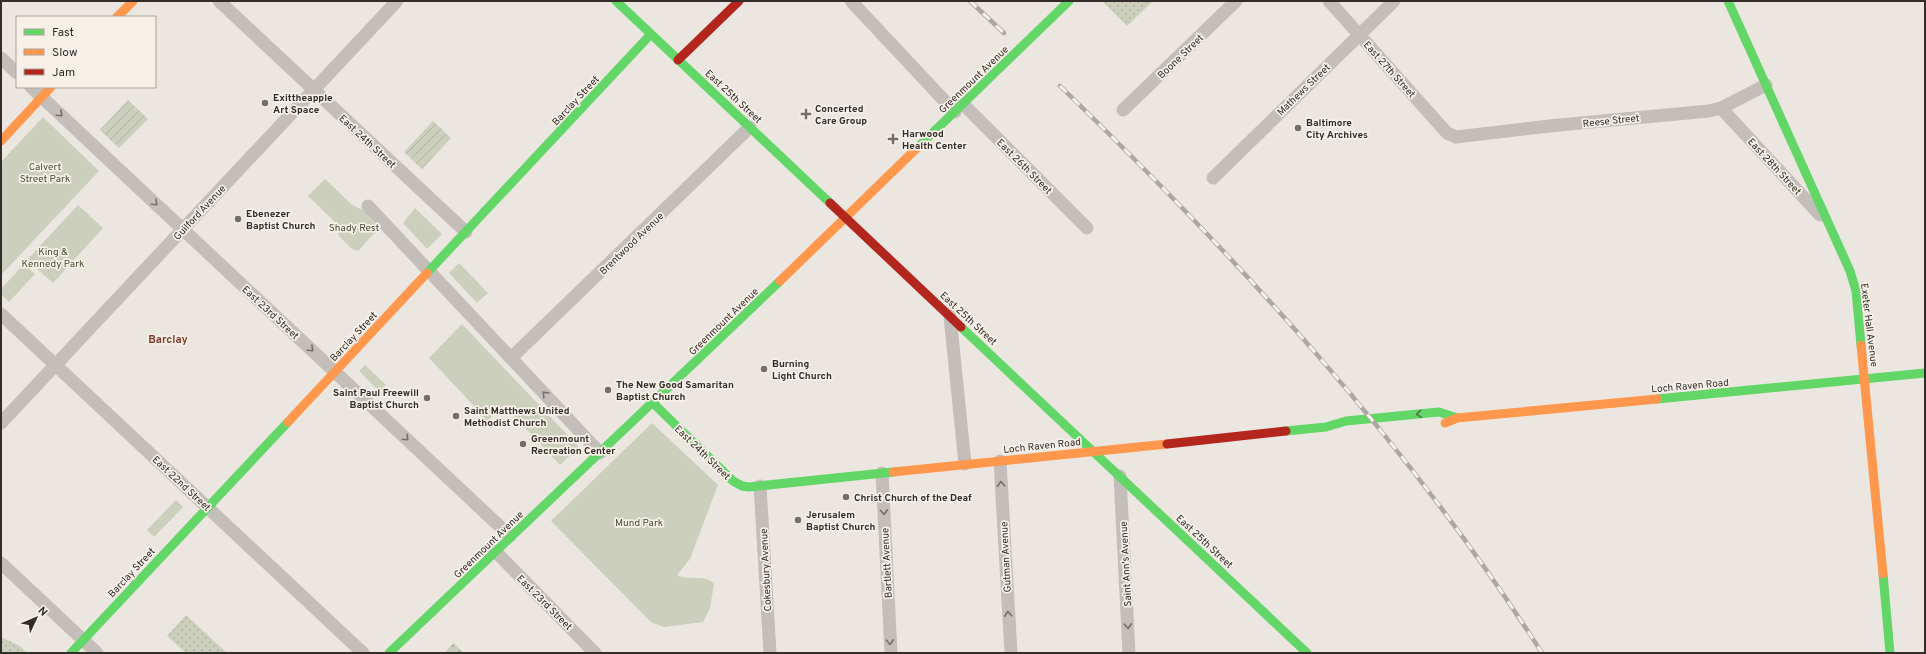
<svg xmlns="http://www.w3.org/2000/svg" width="1926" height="654" viewBox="0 0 1926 654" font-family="Overpass,sans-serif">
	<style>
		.grass { fill: url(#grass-dots) }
		.cemetery { fill: url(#cemetery-stones) }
		.park { fill: #cccfbc }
		.garden { fill: url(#garden-furrows) }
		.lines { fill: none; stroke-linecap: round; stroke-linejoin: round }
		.street { stroke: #c4beba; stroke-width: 13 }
		.fast { stroke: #63d668; stroke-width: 9 }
		.slow { stroke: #ff974d; stroke-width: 9 }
		.jam { stroke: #b3261e; stroke-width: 9 }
		.rail-casing { stroke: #aca7a4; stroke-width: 4.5 }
		.rail { stroke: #f7f0e8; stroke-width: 3; stroke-dasharray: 9; stroke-linecap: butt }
		.oneway { stroke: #756e6a }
		.oneway2 { stroke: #497845 }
		.poi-dot { fill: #746d68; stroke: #f7f0e8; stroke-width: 1.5 }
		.labels { text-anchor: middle; stroke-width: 3.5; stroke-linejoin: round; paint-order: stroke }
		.street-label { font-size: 10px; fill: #342c28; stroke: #f7f0e8 }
		.poi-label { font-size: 10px; font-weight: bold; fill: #342c28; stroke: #f7f0e8; text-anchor: start }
		.park-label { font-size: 10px; fill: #444f2f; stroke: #f7f0e8 }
		.neighbourhood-label { font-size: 11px; font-weight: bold; fill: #7a3d2b; stroke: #f7f0e8 }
	</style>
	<defs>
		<pattern id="grass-dots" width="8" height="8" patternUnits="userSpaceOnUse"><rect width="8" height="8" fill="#cccfbc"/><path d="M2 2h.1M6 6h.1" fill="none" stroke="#b0b2a2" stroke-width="1.8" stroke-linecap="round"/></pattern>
		<pattern id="cemetery-stones" width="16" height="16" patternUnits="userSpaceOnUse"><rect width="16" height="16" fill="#cccfbc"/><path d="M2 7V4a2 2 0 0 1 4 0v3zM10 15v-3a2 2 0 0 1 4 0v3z" fill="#b0b2a2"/></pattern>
		<pattern id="garden-furrows" width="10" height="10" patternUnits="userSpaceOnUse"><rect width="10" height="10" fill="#cccfbc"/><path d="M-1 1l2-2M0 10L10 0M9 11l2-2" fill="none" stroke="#b0b2a2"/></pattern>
	</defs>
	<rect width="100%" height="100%" fill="#ebe6e0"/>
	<path class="grass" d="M1102,1h51l-26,25z
		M186,615l41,38h-41l-19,-17z
		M1,637l19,9 7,7h-26z"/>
	<path class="cemetery" d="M454,643l9,10h-15l-2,-2z"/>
	<path class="park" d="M43,117l56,54 -98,104v-113z
		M325,179l27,26 11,5 16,18 -21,23 -6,-2 -13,-13 -3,-13 -28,-27z
		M78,205l25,23 -50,55 -26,-23z
		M415,208l27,26 -15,15 -24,-26z
		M459,263l29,30 -11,10 -28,-30z
		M24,264l11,10 -26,28 -8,-8v-5z
		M462,324l117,123 -19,18 -56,-60 -18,17 -10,-14 -47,-50z
		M365,365l21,20 -6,7 -21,-21z
		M652,423l66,62 -28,74 -13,16c12,6 29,-1 37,9l-4,24 -7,14 -39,5 -13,-5 -100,-101z
		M176,500l7,7 -29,30 -7,-7z"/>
	<path class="garden" d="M128,100l20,19 -29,29 -19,-18z
		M433,121l18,17 -29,31 -18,-17z"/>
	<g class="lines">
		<path class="street" d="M219,1l247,231
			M851,1l104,111
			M1329,1l118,132 9,4 93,-11 160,-15 12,-3 45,-23
			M1,58l16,15
			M31,87l479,449
			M963,104l124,124
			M1721,108l99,107
			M1123,110l113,-109
			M1213,178l181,-177
			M368,206l232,247
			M1,314l362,339
			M950,316l15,148
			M511,358l239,-231
			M1,423l396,-422
			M1000,461l11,192
			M882,473l9,180
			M1120,476l9,177
			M760,486l10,167
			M495,551l100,102
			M1,563l96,90"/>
		<path class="fast" d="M616,1l214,202
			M1728,1l122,270 6,20 5,54
			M918,147l151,-146
			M427,273l224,-239
			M961,327l346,326
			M1657,399l268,-26
			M653,403l80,78 9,5 7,1 144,-15
			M1286,431l40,-4 20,-6 93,-9 18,6
			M1883,574l7,79
			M71,653l217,-231
			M389,653l391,-372"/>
		<path class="slow" d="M117,17l16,-16
			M1,141l50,-54
			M780,281l138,-134
			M1861,345l22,229
			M288,422l139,-149
			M1445,423l12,-5 200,-19
			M893,472l274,-28"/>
		<path class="jam" d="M678,60l61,-59
			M830,203l131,124
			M1167,444l119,-13"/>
		<defs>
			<path id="rail" d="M970,1l34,32
				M1060,86c179,173 348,357 482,567"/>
		</defs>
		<use href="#rail" class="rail-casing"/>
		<use href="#rail" class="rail"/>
	</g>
	<defs><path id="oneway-chevron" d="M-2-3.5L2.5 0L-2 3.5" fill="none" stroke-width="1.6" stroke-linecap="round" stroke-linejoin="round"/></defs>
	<g class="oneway">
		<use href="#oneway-chevron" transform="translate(60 114) rotate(43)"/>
		<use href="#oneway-chevron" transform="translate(155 203) rotate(43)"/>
		<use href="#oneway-chevron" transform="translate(311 349) rotate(43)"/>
		<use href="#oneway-chevron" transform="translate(545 394) rotate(-133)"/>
		<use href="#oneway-chevron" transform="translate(406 438) rotate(43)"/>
		<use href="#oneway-chevron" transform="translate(1001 484) rotate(-93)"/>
		<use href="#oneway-chevron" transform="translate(884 512) rotate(87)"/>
		<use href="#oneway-chevron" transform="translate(1008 614) rotate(-93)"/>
		<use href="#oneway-chevron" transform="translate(1128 626) rotate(87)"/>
		<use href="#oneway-chevron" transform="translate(890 642) rotate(87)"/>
	</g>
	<use class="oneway2" href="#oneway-chevron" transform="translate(1419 414) rotate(175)"/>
	<g class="poi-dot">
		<circle cx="265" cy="103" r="4"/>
		<path d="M804 108h4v4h4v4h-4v4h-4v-4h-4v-4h4z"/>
		<circle cx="1298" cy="128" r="4"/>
		<path d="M891 133h4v4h4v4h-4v4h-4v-4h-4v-4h4z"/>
		<circle cx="238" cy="219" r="4"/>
		<circle cx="764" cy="369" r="4"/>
		<circle cx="608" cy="390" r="4"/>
		<circle cx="427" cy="398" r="4"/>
		<circle cx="456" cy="416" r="4"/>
		<circle cx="523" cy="444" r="4"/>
		<circle cx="846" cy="497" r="4"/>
		<circle cx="798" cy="520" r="4"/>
	</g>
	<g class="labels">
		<g class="street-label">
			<text transform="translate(1180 56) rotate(-44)" y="4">Boone Street</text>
			<text transform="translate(1390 69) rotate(48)" y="4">East 27th Street</text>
			<text transform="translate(973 79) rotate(-44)" y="4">Greenmount Avenue</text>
			<text transform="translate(1303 89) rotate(-44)" y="4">Mathews Street</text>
			<text transform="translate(734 96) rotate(43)" y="4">East 25th Street</text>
			<text transform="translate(575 100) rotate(-47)" y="4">Barclay Street</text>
			<text transform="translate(1611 120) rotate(-6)" y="4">Reese Street</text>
			<text transform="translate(368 141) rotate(43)" y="4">East 24th Street</text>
			<text transform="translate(1025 166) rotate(45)" y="4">East 26th Street</text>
			<text transform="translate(1775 166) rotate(47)" y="4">East 28th Street</text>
			<text transform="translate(199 212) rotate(-47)" y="4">Guilford Avenue</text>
			<text transform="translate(631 243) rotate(-44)" y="4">Brentwood Avenue</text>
			<text transform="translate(271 312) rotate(43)" y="4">East 23rd Street</text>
			<text transform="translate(969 318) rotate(43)" y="4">East 25th Street</text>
			<text transform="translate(723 321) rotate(-44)" y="4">Greenmount Avenue</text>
			<text transform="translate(1870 325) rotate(83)" y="4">Exeter Hall Avenue</text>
			<text transform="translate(353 336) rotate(-47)" y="4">Barclay Street</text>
			<text transform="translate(1690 385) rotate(-5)" y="4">Loch Raven Road</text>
			<text transform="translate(1042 445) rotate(-6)" y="4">Loch Raven Road</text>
			<text transform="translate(703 452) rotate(44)" y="4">East 24th Street</text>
			<text transform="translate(182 483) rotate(43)" y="4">East 22nd Street</text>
			<text transform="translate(1205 541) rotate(43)" y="4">East 25th Street</text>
			<text transform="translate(488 544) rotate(-44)" y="4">Greenmount Avenue</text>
			<text transform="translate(1005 557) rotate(-93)" y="4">Gutman Avenue</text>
			<text transform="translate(886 563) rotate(-93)" y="4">Bartlett Avenue</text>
			<text transform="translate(1125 564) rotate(-93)" y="4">Saint Ann's Avenue</text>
			<text transform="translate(765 570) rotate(-93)" y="4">Cokesbury Avenue</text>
			<text transform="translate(131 572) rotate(-47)" y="4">Barclay Street</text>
			<text transform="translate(545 602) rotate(45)" y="4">East 23rd Street</text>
		</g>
		<g class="poi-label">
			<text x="273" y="101">Exittheapple<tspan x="273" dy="12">Art Space</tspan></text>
			<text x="815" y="112">Concerted<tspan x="815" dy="12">Care Group</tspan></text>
			<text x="1306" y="126">Baltimore<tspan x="1306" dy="12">City Archives</tspan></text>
			<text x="902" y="137">Harwood<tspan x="902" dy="12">Health Center</tspan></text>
			<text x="246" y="217">Ebenezer<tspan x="246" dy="12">Baptist Church</tspan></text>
			<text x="772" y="367">Burning<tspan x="772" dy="12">Light Church</tspan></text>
			<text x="616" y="388">The New Good Samaritan<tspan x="616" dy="12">Baptist Church</tspan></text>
			<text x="419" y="396" text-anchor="end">Saint Paul Freewill<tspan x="419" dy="12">Baptist Church</tspan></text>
			<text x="464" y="414">Saint Matthews United<tspan x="464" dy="12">Methodist Church</tspan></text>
			<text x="531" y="442">Greenmount<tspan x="531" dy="12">Recreation Center</tspan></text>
			<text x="854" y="501">Christ Church of the Deaf</text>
			<text x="806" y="518">Jerusalem<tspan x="806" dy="12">Baptist Church</tspan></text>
		</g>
		<g class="park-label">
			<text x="45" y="170">Calvert<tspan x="45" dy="12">Street Park</tspan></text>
			<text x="354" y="231">Shady Rest</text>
			<text x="53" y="255">King &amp;<tspan x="53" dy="12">Kennedy Park</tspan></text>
			<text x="639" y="526">Mund Park</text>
		</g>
		<g class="neighbourhood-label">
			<text x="168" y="343">Barclay</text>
		</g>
	</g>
	<rect width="1926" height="654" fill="none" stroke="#342c28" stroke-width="4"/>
	<rect x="16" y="16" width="140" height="72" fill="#f7f0e8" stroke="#a9a29b"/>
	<rect x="24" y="29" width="20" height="6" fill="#63d668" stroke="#a9a29b"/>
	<text x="52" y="36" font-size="12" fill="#342c28">Fast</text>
	<rect x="24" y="49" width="20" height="6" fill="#ff974d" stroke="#a9a29b"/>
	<text x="52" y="56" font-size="12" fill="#342c28">Slow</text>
	<rect x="24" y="69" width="20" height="6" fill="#b3261e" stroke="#a9a29b"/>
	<text x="52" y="76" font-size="12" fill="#342c28">Jam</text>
	<g transform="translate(36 618) rotate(46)" stroke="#f7f0e8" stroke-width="3" paint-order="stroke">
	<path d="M0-3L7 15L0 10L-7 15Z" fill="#342c28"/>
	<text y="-6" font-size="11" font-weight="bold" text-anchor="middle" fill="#342c28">N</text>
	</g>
</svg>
